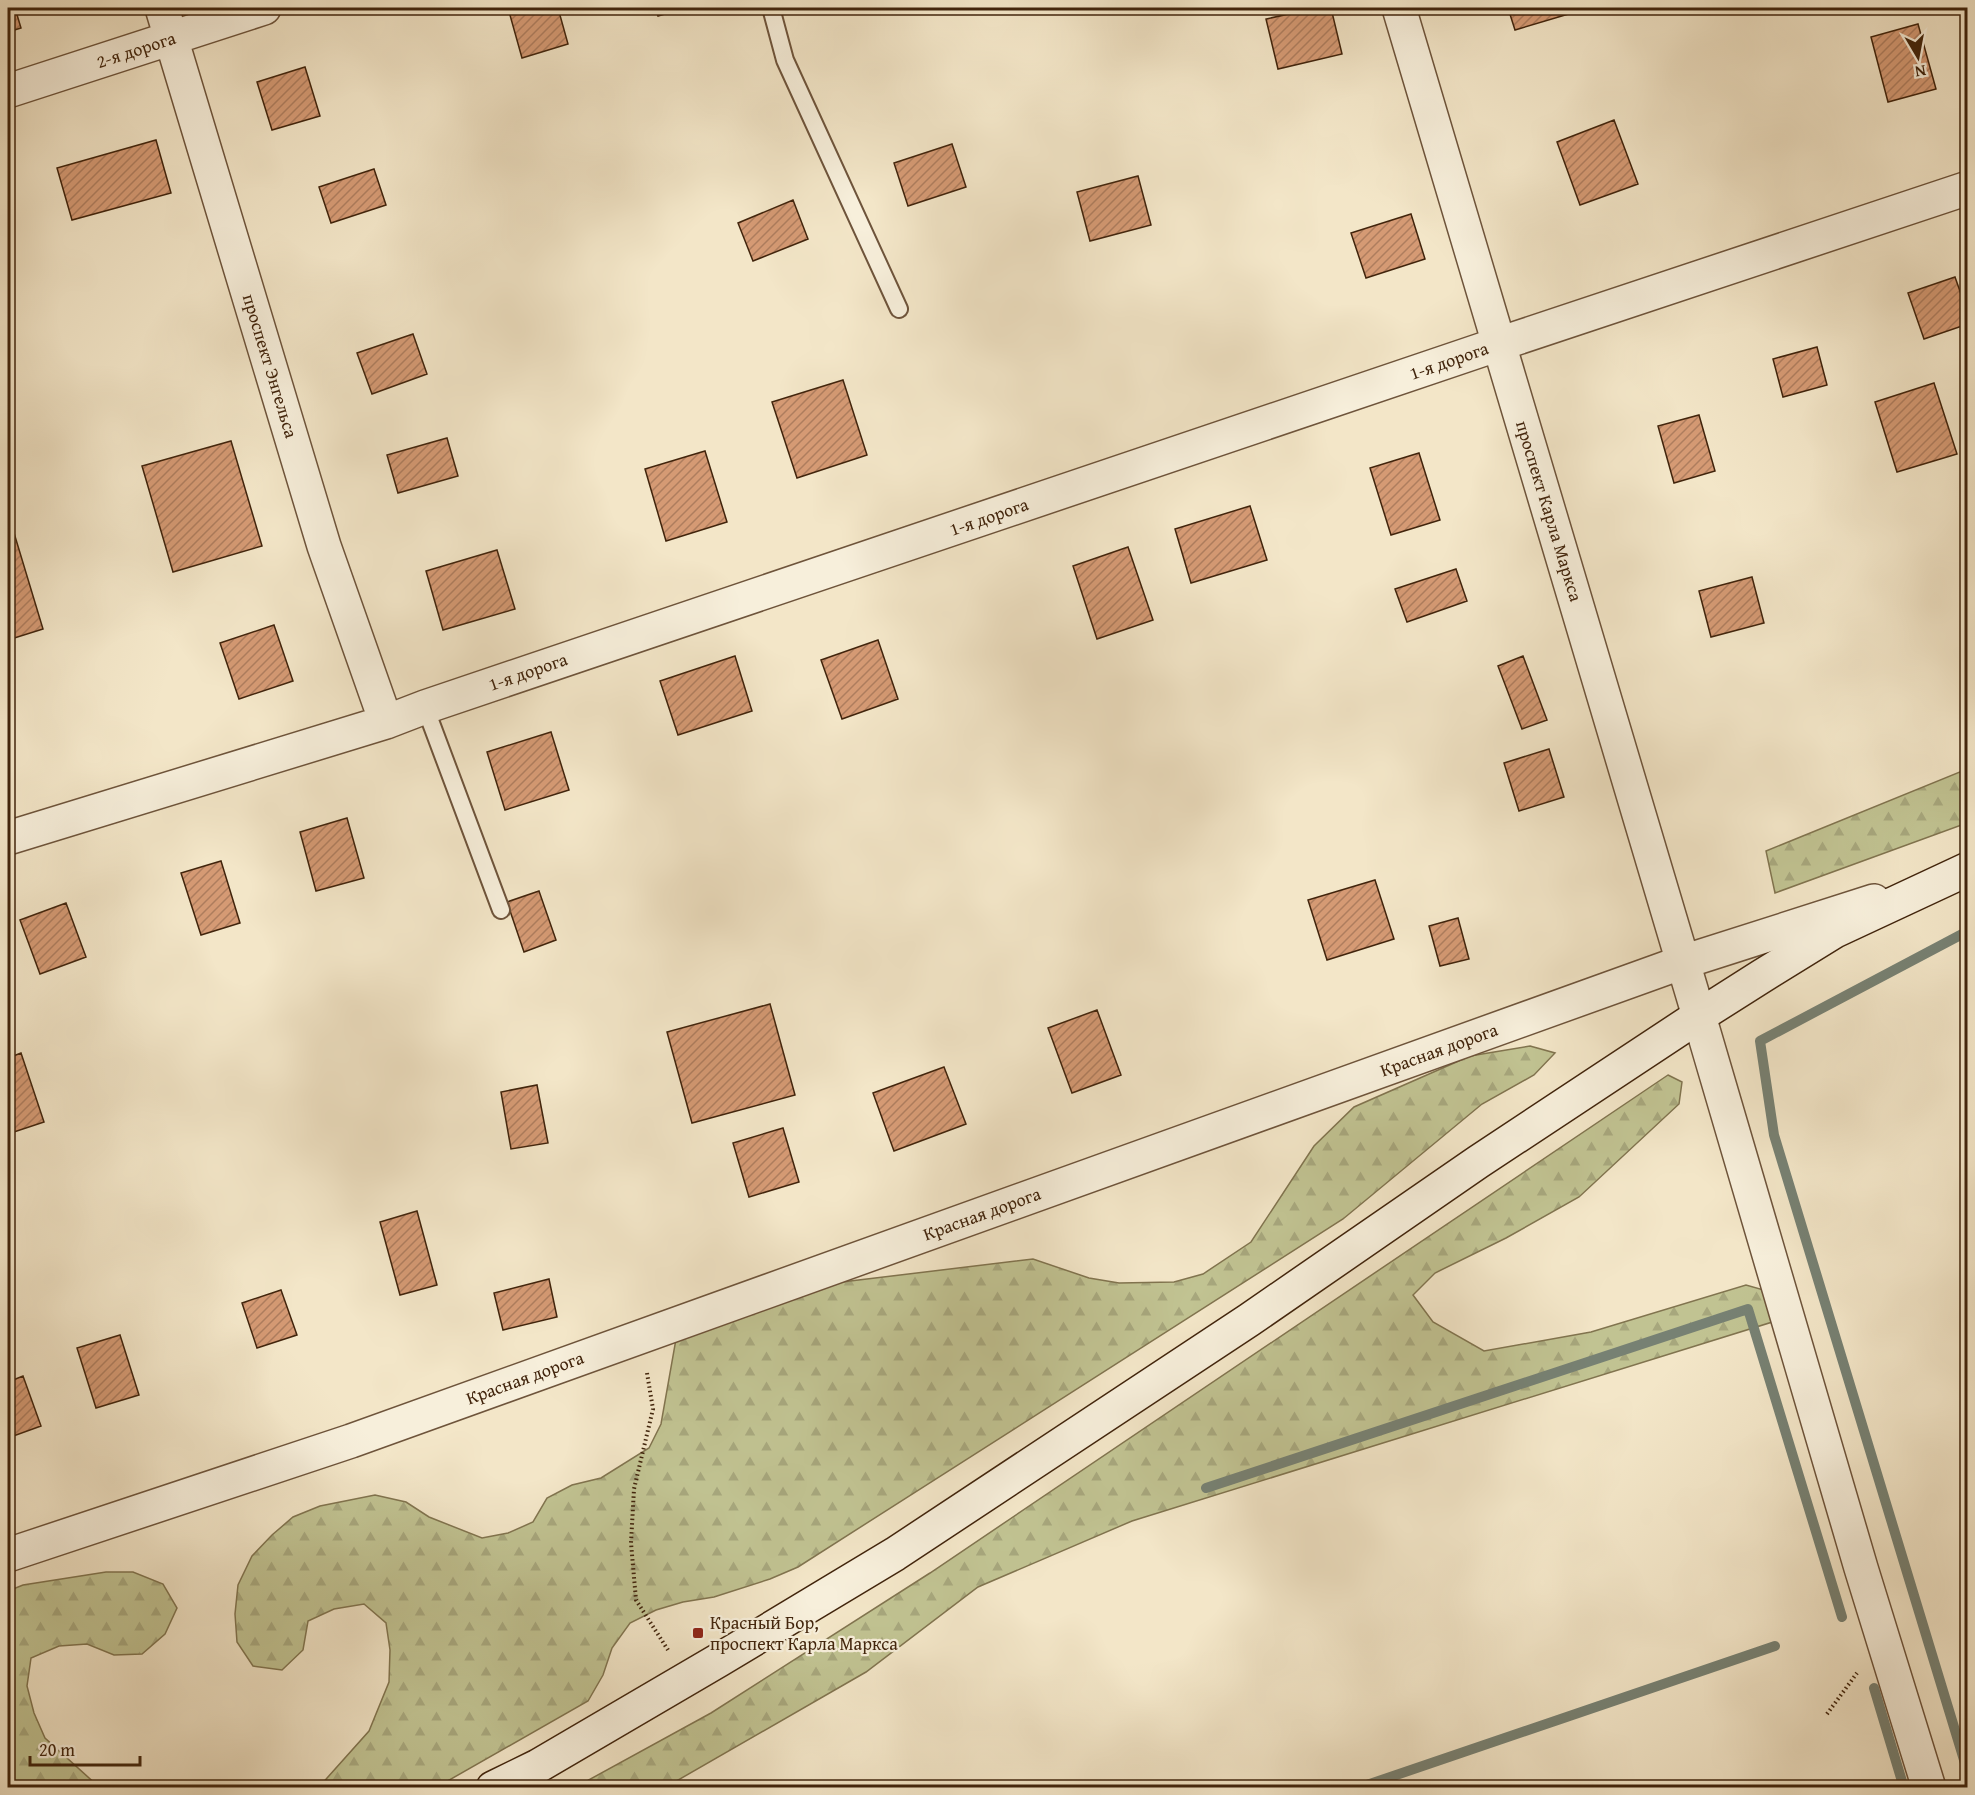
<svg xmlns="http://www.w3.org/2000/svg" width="1975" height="1795" viewBox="0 0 1975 1795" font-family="'Gentium Book Plus',serif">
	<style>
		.forest { fill: url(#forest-firs); stroke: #81744f; stroke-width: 1.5 }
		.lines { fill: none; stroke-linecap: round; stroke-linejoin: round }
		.stream { stroke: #778173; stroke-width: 10 }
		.building { fill: url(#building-hatch); stroke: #41240c; stroke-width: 1.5 }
		.service-casing { stroke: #6e543b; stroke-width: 20 }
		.minor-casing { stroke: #6e543b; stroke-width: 36 }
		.tertiary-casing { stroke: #6e543b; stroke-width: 36 }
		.secondary-casing { stroke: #41240c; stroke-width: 36 }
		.path { stroke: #41240c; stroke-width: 4; stroke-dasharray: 1.5 3; stroke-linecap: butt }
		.service { stroke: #f7efdb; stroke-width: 16 }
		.minor { stroke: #f7efdb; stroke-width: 33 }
		.tertiary { stroke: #f7efdb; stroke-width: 33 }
		.secondary { stroke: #f7efdb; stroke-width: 33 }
		.poi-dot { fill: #8f2418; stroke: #f7efdb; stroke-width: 2 }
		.labels { text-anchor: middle; stroke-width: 4.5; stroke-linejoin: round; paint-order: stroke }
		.street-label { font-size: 18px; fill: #41240c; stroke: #f7efdb }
		.poi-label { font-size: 18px; fill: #41240c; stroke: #f7efdb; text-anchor: start }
	</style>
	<defs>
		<pattern id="forest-firs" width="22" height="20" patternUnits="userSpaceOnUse" patternTransform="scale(1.5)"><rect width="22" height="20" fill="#c1c392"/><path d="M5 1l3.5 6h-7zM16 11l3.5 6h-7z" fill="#a7a77d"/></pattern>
		<pattern id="building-hatch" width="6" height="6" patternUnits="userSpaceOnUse" patternTransform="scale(1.5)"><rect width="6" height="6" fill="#d59a74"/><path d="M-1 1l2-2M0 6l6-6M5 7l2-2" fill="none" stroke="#ae7d5e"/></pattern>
	</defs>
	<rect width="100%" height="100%" fill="#f3e6c8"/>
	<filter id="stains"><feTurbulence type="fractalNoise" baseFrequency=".00333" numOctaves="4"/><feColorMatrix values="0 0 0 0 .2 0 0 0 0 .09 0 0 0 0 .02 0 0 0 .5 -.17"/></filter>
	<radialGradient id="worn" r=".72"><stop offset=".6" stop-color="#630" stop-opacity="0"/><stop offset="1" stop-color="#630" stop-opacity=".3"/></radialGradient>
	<path class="forest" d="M1967,769v54l-192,70 -9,-42z
		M1530,1046l25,7 -21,22 -52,29 -139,115 -545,348 -28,12 -56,18 -31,5 -27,8 -26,13 -18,25 -9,27 -15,26 -151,86h-118l50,-56 20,-49 1,-32 -4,-27 -22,-19 -30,5 -26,12 -5,29 -21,20 -29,-4 -16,-24 -2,-28 3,-29 14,-29 20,-21 21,-18 27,-11 55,-11 31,7 23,15 53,21 26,-5 25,-11 14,-24 25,-13 29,-7 48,-30 12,-24 15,-85 166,-57 191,-23 56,19 30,5 55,-1 29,-8 48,-32 63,-96 40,-39 116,-51z
		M1668,1075l14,7 -3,22 -100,93 -73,41 -71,35 -22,22 20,27 51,29 107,-19 155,-47 25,7 11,27 -650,202 -154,66 -112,85 -200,115 -92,1 137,-75 219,-140z
		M106,1572h27l30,12 14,24 -12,26 -23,20 -28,1 -27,-11 -28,2 -28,12 -4,28 7,27 11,25 54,49h-91v-196l15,-6z"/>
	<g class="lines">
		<path class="stream" d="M1968,931l-208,110 14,94 194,638
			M1206,1488l542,-179 94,308
			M1874,1688l30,100
			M1358,1788l417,-142"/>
	</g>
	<path class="building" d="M8,8h7l6,20 -13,4z
		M508,8h50l10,36 -46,14z
		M655,8h30l-27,8z
		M1316,8h15l11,46 -64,15 -12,-50z
		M1508,8h62l2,5 -57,17z
		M1918,24l18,65 -48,13 -17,-65z
		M305,67l15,49 -48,14 -15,-48z
		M1614,120l24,64 -58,21 -23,-63z
		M156,140l15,53 -99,27 -15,-52z
		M952,144l14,43 -58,19 -14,-43z
		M374,169l12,36 -55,18 -12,-36z
		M1138,176l13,49 -61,16 -13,-49z
		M793,200l15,39 -55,22 -15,-38z
		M1411,214l14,45 -59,19 -15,-45z
		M1955,277l13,37v10l-44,15 -16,-46z
		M413,334l14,40 -55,20 -15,-41z
		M1817,347l10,38 -44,12 -10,-38z
		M843,380l24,75 -70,23 -25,-76z
		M1934,383l23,71 -60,18 -22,-70z
		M1699,415l16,56 -41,12 -16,-57z
		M447,438l11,38 -60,17 -11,-38z
		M231,441l31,105 -89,26 -31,-106z
		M705,451l22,71 -61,19 -21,-72z
		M1419,453l21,67 -49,15 -21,-67z
		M1250,506l17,54 -76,23 -16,-54z
		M11,523l32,106 -35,11v-116z
		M1128,547l25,73 -56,19 -24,-73z
		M497,550l18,59 -72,21 -17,-59z
		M1456,569l11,32 -60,21 -12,-33z
		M1752,577l12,46 -53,14 -12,-46z
		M274,625l19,56 -54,18 -19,-56z
		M878,640l20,59 -56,20 -21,-59z
		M735,656l17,55 -74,24 -18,-54z
		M1523,656l24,64 -25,9 -24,-63z
		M551,732l18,58 -64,20 -18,-58z
		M1549,749l15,48 -45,14 -15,-48z
		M347,818l17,60 -48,13 -16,-59z
		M221,861l19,62 -39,12 -20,-62z
		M1375,880l19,59 -67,21 -19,-60z
		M539,891l17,49 -32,12 -17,-50z
		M66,903l20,54 -46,17 -20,-54z
		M1458,918l11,41 -29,7 -11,-40z
		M770,1004l25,91 -103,28 -25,-91z
		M1097,1010l24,65 -49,18 -24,-65z
		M21,1053l23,69 -36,12v-76z
		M944,1067l22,57 -72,27 -21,-58z
		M537,1085l11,58 -37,6 -10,-57z
		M783,1128l16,54 -50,15 -16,-54z
		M417,1211l20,74 -37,10 -20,-73z
		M549,1279l8,38 -54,13 -9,-37z
		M281,1290l16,45 -40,13 -15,-45z
		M120,1335l19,60 -43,13 -19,-60z
		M23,1376l18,50 -33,12v-56z"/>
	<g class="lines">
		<defs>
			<path id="service" d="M771,8l14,52 114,249
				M425,707l76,203"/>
			<path id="minor" d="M162,8l162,538 62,176
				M8,91l256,-83
				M8,838l378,-116 39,-15 1074,-363 469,-156
				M1699,1016l162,552 68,220
				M8,1555l343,-114 1332,-479 191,-61"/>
			<path id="tertiary" d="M1399,8l300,1008"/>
			<path id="secondary" d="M493,1788l45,-22 181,-106 176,-106 354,-234 229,-158 221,-146 63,-40 73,-45 133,-62"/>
		</defs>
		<use href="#service" class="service-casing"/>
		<use href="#minor" class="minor-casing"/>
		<use href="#tertiary" class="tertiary-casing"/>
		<use href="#secondary" class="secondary-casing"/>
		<path class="path" d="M647,1373l6,36 -19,80 -3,54 5,57 32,50
			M1827,1714l30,-41"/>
		<use href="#service" class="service"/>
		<use href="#minor" class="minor"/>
		<use href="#tertiary" class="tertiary"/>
		<use href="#secondary" class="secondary"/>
	</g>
	<rect class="poi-dot" x="692" y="1627" width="12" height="12" rx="3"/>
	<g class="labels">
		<g class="street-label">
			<text transform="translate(136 50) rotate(-18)" y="6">2-я дорога</text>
			<text transform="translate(1449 361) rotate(-19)" y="6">1-я дорога</text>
			<text transform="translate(270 366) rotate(73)" y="6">проспект Энгельса</text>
			<text transform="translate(1549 511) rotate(73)" y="6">проспект Карла Маркса</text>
			<text transform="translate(989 517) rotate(-19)" y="6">1-я дорога</text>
			<text transform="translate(528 672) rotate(-19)" y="6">1-я дорога</text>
			<text transform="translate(1439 1050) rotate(-20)" y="6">Красная дорога</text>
			<text transform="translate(982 1214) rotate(-20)" y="6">Красная дорога</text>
			<text transform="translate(525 1378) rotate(-20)" y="6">Красная дорога</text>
		</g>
		<g class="poi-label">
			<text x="710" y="1629">Красный Бор,<tspan x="710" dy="21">проспект Карла Маркса</tspan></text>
		</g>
	</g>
	<rect width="1975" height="1795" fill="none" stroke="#f3e6c8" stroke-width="30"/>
	<rect x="9" y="9" width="1957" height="1777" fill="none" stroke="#41240c" stroke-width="3"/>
	<rect x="15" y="15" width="1945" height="1765" fill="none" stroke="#41240c" stroke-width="1.5"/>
	<g transform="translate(1918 57) rotate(170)" stroke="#f7efdb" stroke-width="4.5" paint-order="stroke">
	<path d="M0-4.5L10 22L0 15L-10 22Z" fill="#41240c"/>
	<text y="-9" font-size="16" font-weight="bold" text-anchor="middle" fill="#41240c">N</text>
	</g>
	<path d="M30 1756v9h110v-9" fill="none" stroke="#41240c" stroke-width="3"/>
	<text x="39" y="1756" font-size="18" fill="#41240c" stroke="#f7efdb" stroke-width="4.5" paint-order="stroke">20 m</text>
	<rect width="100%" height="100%" filter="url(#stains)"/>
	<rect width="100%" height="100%" fill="url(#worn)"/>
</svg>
